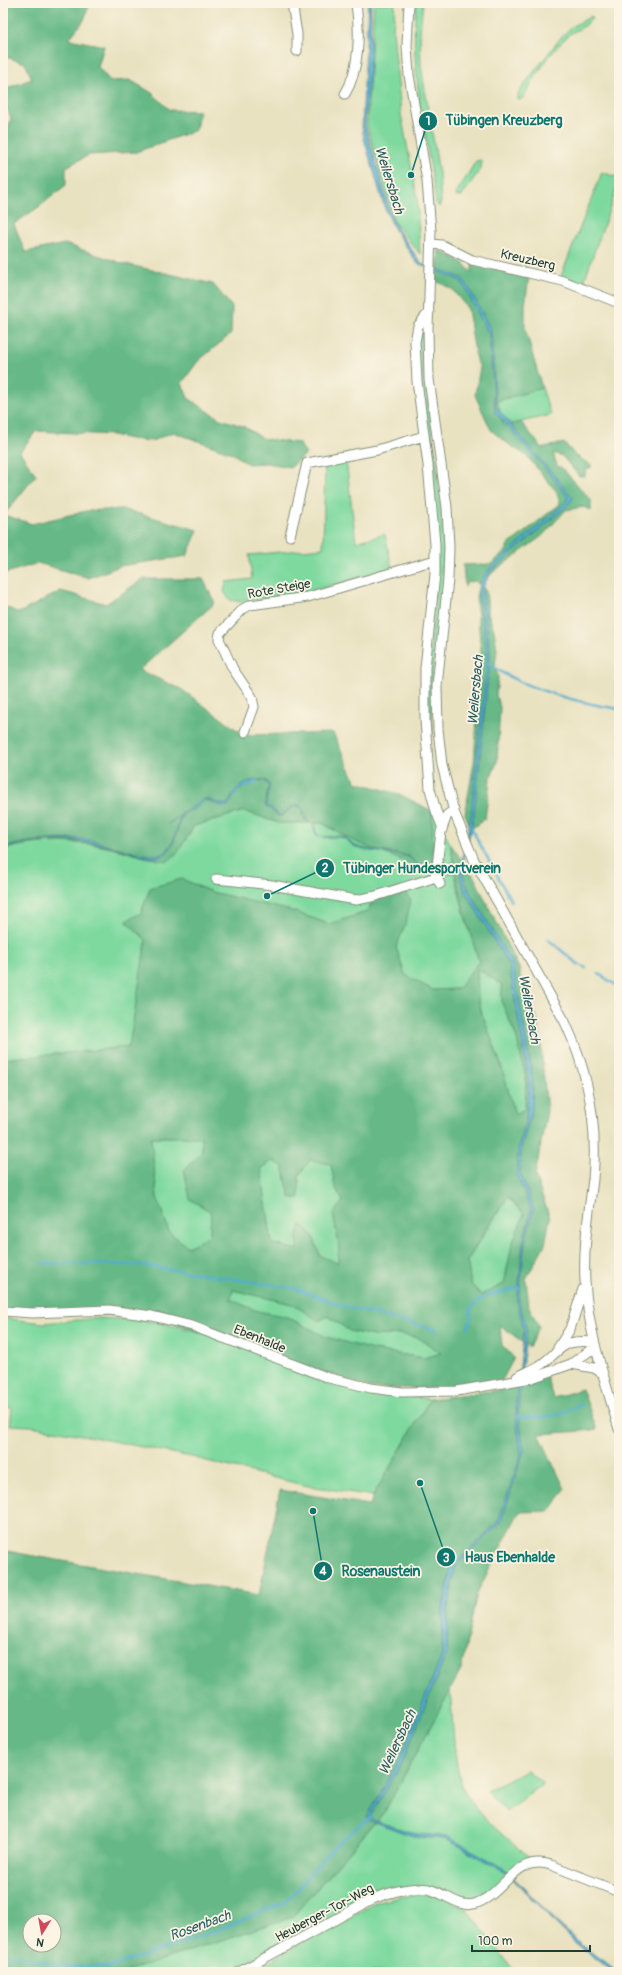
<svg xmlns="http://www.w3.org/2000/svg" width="622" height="1975" viewBox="0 0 622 1975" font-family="Pangolin,sans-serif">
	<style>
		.green { fill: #7ed99f; stroke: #4e8b6a }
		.forest { fill: #66b986; stroke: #427b5d; fill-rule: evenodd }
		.water { fill: #52add0; stroke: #387582 }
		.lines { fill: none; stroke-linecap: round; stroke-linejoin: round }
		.stream { stroke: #52add0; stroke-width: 2.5 }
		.minor-casing { stroke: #84907a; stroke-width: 11 }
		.minor { stroke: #fff; stroke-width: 9 }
		.labels { text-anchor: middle; stroke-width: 3.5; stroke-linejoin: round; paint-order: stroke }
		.street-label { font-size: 13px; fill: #1f3d34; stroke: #fcf5e5 }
		.water-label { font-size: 14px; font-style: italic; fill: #2e5f63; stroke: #fcf5e5 }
		.leader { fill: none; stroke: #0f766e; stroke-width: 1.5 }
		.callout-dot { fill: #0f766e; stroke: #fcf5e5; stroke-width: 1.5 }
		.mark-label { font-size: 12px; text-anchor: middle; font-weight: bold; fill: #fff }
		.callout-label { font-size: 14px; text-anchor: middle; font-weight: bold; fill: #0f766e; stroke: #fcf5e5; stroke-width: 3.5; stroke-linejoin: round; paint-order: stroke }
	</style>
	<rect width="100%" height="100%" fill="#fcf5e5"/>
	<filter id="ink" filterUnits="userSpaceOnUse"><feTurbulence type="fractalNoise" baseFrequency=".025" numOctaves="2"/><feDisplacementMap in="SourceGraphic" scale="8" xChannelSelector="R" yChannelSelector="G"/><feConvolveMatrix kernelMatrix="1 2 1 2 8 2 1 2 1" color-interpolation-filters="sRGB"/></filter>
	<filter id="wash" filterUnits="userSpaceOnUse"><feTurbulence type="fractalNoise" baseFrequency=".012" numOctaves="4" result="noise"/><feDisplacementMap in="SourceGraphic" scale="16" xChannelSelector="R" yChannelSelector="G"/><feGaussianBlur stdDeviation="0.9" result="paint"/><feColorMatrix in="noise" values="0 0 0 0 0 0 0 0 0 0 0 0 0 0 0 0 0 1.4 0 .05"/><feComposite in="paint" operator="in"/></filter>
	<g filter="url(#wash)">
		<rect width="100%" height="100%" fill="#e9e2c1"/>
		<path class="green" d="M374,3h21l-2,27 8,84 16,82 3,58 -25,-31 -28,-98z
			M416,3h7l-3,29 1,34 18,107 2,29 -2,5 -3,-4c-9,-67 -27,-132 -20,-200z
			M592,16c-1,10 -16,13 -23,19 -18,15 -35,44 -47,64l-4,1v-6l8,-12 36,-46 11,-10z
			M480,160l2,1 -1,7 -19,28h-6v-3l20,-32z
			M602,172l17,6v4l-36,102 -22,-8z
			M423,324l1,48 13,95 7,81v24l-13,114 2,49 -6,1 -1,-40 11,-124 -19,-232z
			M542,388l9,27 -47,11 -7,-25z
			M346,460l10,82 29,-8 7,34 -89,26 -62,8 -11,-2 -6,-8 2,-10 26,-3 -3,-24 74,-7 2,-85z
			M244,811l35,12h43l34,19 77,29 -1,-60 19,34 3,27 11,45 14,45 -21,27 -25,1 -28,-15 -9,-28 9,-21 -29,-30 -9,16 -38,12 -37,-13 -81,-19 -29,-13 -32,9 -9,25 5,27 -1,11 -16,96 -126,12v-209l15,-5 39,-3 36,2 26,6 59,2 16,-26z
			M477,967l25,18v18l14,32 10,43 -1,31 -10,5 -15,-52 -18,-48 -4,-16z
			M151,1137h50l1,15 -12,47 21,12 -1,24 -22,12 -19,-14 -12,-36z
			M310,1160l21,4 4,23 8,14 -10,13 6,30 -1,20 -18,-8 -8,-22 -15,3 2,13 -27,-6 -11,-75 11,-8 11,5 7,31 8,2 1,-24z
			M508,1197l16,17 -12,31 -8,39 -23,11 -10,-11 -4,-23z
			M233,1290l59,14 27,16 9,-4 22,15 24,5 25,-2 20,4 22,15 -17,5 -51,-8 -47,-13 -39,-20 -30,-6 -28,-12z
			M3,1318l40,5 58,-5 57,4 53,13 158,56 61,8 -57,97 -70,-11 -112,-28 -98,-20 -62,-11 -21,-1 2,-17 -9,-1z
			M450,1690c3,27 3,74 13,98 11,25 49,55 70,73l-18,10 -39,29 -14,1 -14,-10 -14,-4 -60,10 -143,75h-106l167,-55 93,-106z
			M527,1770l16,14 -37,28 -20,-21z
			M415,1894l26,2 26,13 48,63h-266l128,-70z"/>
		<path class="forest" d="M3,3h87l-6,17 -15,19 35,7 -6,21 12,14 20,-1 22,13 18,17 29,1 -3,19 -60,22 -47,3 -23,12v18l-26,21 -26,18 11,28 40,-8 56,19 92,21 19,23 -1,27 -33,27 -16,22 6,15 32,21 23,7 21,13 35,4 7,11 -15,13 -25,-4 -18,1 -16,-11 -59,-21 -21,9 -21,-2 -18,-4 -77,-4 -16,21 16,23 -32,40 28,9 54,-13 36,-2 76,21 -11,26 -67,10 -31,12 -51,-15 -35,11v-424l8,-32 -7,-15 3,-15 25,-9 -7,-16 -22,-7z
			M439,250l23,12 10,11v-10l57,14 -4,28v23l17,60 -45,13 7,25 17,-4 21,26 22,-5 11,12 17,11 -6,5 -1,5h-6l-17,-20 -9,-3 4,13 5,2 29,32v11l-7,-4 -18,3 -24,26 -50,37 -7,9 -7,2 -2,-3 -9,1 -2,5 -2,-22 28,-1 16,-14v-4l53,-42 -3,-12 -31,-37 -15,-9 -20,-16 -16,-35 5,-28 -4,-7 -8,-51 -16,-20 -16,-8z
			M143,579h60l12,24 -76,67 42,19 63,46 89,-2 23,49 43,12 33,17 1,61 -78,-30 -33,-19h-43l-35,-12 -50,15 -16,26 -10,9c-19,-2 -31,-6 -48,-11 -37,-10 -80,-11 -117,0v-244l16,7 42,-22 45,13z
			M483,588l3,2 2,23 6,17 3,19 -2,17 3,11 -2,19 4,11 -3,55 -7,18 -5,39 -14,10 -6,-15 9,-52 6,-85 1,-25 -5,-56 2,-7z
			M451,845l23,32 45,91 2,15 9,16 9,25 8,87 -12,65 15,42 -5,26 -19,35 3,28 10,20 -10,20 -29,-22 2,20 12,13 -14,26 -19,4h-110l-219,-72 -149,-5v-252l126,-12 17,-107 -20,-19 15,-8 9,-25 32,-9 29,13 81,19 37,13 38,-12 9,-16 25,-8 10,12 -6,26 -9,21 9,28 28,15 25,-1 21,-28c-12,-38 -23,-76 -28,-116zM477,968l25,17v18l14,32 10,43 -1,31 -10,5 -15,-52 -18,-48 -4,-16zM151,1137h50l1,15 -18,18 6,29 21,13 -1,23 -22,12 -19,-15 -12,-35zM310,1160l21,4 4,23 8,14 -10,13 6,30 -1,19 -18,-7 -8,-22 -11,-10 -4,13 1,13 -26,-6 -11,-75 11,-8 11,5 7,31 9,2v-24zM508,1197l16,17 -12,31 -8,39 -23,11 -10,-11 -4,-23 19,-32zM233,1290l59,14 27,17 9,-5 22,15 24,5 25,-2 20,4 22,15 -17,5 -51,-8 -47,-13 -39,-20 -30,-6 -27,-12z
			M546,1375l7,23 29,-9 15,41 -58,4 26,55 -15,22 -31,1 -42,81 -16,77 -76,141 -93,106 -167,55h-122v-422l25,5 231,40 21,-105 90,15 3,-9 57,-97 77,-10zM30,1921h24v24h-24z"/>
		<path class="water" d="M368,3h3l-1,57 -5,65 26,91 7,14 23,33 41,15 7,10 22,42 5,77 77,91 -6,8 -77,66 -8,18 8,63 -1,15 -15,147 -10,46 -1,14 5,14 45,76 20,115 -1,30 -11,39 -1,23 14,37 -9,32 -6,60 8,29 -7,54 -2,28 6,39 -23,71 -46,45 -7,41 -1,44 -45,111 -32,54 3,3 43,14 30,2 58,32 63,64 50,40h-5l-40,-32 -66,-68 -60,-33 -30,-2 -48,-17 -1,-3 32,-56 43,-106 1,-48 8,-39 47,-46 23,-67 -5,-38v-18l8,-68 -7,-30 6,-58 8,-33 -14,-36v-11l1,-14 8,-28 3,-40 -20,-115 -45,-77 -4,-12 1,-9c-7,3 -18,10 -25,9 -10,-1 -23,-19 -30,-21 -15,-4 -32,-3 -48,-8 -8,-3 -10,-10 -20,-11 -7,-1 -16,3 -21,-2 -3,-2 -3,-8 -4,-11l-8,-4 -2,-10 -4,-4h-5l-13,10c-5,0 -9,-7 -15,-9l-1,-3 4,-18 -4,-5c-16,-3 -30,12 -37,25 -9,2 -15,-5 -24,-6l-7,7 -14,7c-7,12 -6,32 -19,41 -11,7 -35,-4 -47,-7 -36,-9 -78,-12 -114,1 11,-8 72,-12 87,-9 15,3 63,21 74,13 11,-8 13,-25 16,-37l-12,8 35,-25c9,0 15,6 24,5 4,-4 6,-12 11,-16 8,-6 26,-14 32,-3l-4,16 1,5 5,2 7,8 15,-10 6,-1 3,5 3,10 8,4 2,9 5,4 17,-1 8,2 7,7 8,3 47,8 23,20 6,1 24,-12 10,-51 15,-146 1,-15 -9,-62 3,-10 6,-10 79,-69 1,-6 -24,-30 -48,-54 -6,-77 -25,-49 -3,-5 -44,-18 -22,-33 -10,-21 -21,-70 -2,-12z"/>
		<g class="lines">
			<path class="stream" d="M488,663c31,25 92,40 131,46
				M244,787l13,-6
				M470,826l41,75
				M548,940c12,7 25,24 38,28
				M599,974l20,13
				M40,1263l101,2 152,23 50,18 94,24
				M468,1328l3,-11 -1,-9 16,-12 33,-8
				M517,1417c25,3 42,-2 65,-12
				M3,1953l65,14 45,-1 106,-36 67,-28 50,-57 32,-26"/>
		</g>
	</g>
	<g filter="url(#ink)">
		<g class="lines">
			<defs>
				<path id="minor" d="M292,3l5,31v17
					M409,3l-2,43 2,29 18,106 4,50 -3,97 1,51 18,128 2,40 -1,32 -11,107 1,43 4,36 12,47 20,48 91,162c23,49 33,103 28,157 -4,34 -10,68 -8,102 3,51 20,99 34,148
					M345,94c15,-25 15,-63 11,-91
					M431,244l11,1 30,15 91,21 56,22
					M429,312l-11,14 -3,16 2,39 11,84 7,79v30l-10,94v52l5,69 6,22 6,15
					M290,536l17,-73 70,-13 47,-14
					M245,732l9,-25 -2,-10 -19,-28 -14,-30 1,-6 23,-24 7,-4 58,-8 127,-37
					M216,879l56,6 84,15 20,-4 57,-18 3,-3
					M440,884l-4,-9 5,-43 6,-17 7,-5
					M3,1311l29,2 77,-3 43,6 40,10 137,52 42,10 31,4 55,-1 75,-13 39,-14 24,-17
					M558,1348l12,-19 13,-40
					M571,1364l23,4 8,5
					M517,1377c8,-4 17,-8 25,-13 22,-17 21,-25 52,-22
					M239,1972l136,-74c16,-6 36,-12 53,-9 15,3 31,19 46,15 30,-8 40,-51 77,-39l68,27"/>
			</defs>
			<use href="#minor" class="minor-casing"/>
			<use href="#minor" class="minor"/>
		</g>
	</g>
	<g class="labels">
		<g class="street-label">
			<text transform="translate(528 259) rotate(13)" y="5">Kreuzberg</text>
			<text transform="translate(279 588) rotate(-10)" y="5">Rote Steige</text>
			<text transform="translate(260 1338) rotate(22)" y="5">Ebenhalde</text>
			<text transform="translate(324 1912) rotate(-28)" y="5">Heuberger-Tor-Weg</text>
		</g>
		<g class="water-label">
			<text transform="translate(390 180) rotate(73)" y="5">Weilersbach</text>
			<text transform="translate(475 690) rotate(-85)" y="5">Weilersbach</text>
			<text transform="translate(530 1009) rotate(80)" y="5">Weilersbach</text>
			<text transform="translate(397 1742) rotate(-65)" y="5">Weilersbach</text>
			<text transform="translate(200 1925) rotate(-20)" y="5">Rosenbach</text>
		</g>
	</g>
	<path class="leader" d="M411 175L428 121M267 896L325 868M420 1483L446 1557M313 1511L323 1571"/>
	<g class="callout-dot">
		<circle cx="411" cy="175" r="4"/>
		<circle cx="267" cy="896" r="4"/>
		<circle cx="420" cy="1483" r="4"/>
		<circle cx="313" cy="1511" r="4"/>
		<circle cx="428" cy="121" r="10"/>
		<circle cx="325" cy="868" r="10"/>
		<circle cx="446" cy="1557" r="10"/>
		<circle cx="323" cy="1571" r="10"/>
	</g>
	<g class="mark-label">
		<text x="428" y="125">1</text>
		<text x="325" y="872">2</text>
		<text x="446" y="1562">3</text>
		<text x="323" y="1575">4</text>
	</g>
	<g class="callout-label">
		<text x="504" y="125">Tübingen Kreuzberg</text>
		<text x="422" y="873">Tübinger Hundesportverein</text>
		<text x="510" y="1562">Haus Ebenhalde</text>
		<text x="381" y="1576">Rosenaustein</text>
	</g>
	<rect width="622" height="1975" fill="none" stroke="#fcf5e5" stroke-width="16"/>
	<g transform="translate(42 1933) rotate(191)"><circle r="19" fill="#fcf5e5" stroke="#a4ab9e"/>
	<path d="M0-3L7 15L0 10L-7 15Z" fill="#d1495b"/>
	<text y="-6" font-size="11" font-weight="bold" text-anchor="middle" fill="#1f3d34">N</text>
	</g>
	<path d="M472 1945v6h118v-6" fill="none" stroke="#1f3d34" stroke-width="2"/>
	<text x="478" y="1945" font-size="12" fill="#1f3d34" stroke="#fcf5e5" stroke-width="3" paint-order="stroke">100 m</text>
</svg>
